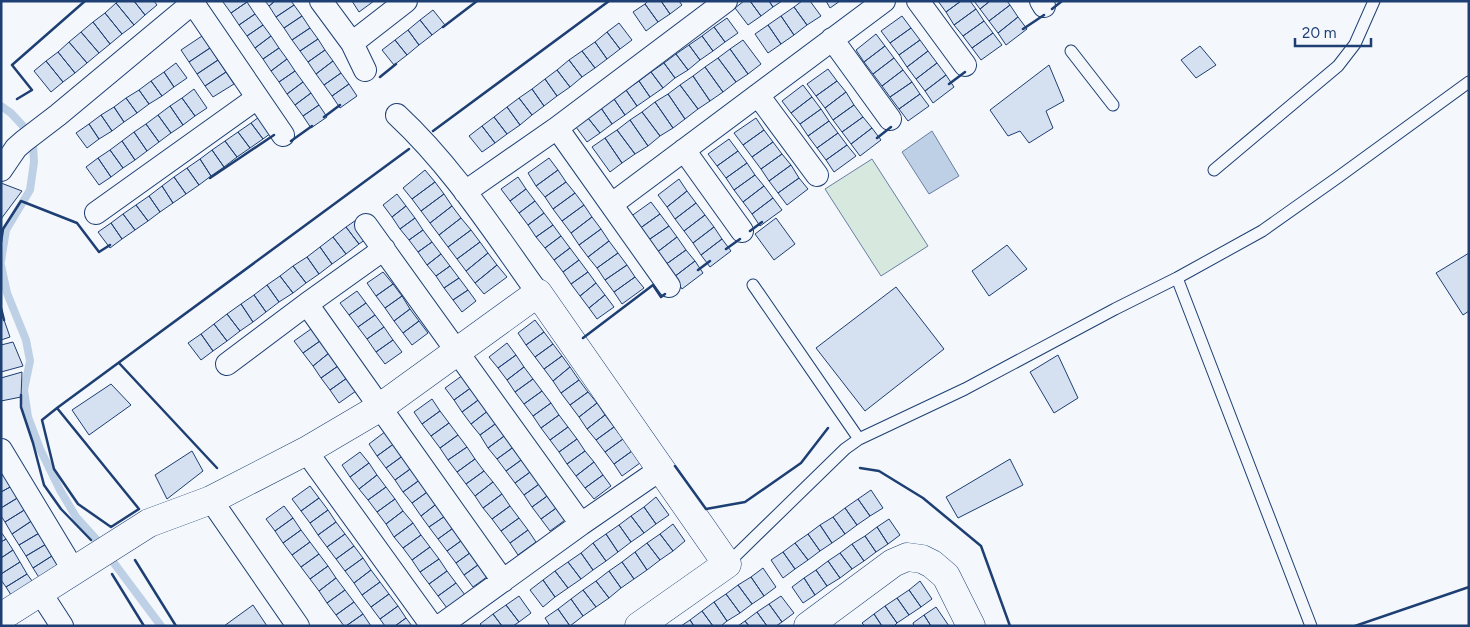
<svg xmlns="http://www.w3.org/2000/svg" width="1470" height="627" viewBox="0 0 1470 627" font-family="Figtree,sans-serif">
	<style>
		.green { fill: #d7e8df; stroke: #687fa3 }
		.water { fill: #bed0e5; stroke: #687fa3 }
		.lines { fill: none; stroke-linecap: round; stroke-linejoin: round }
		.stream { stroke: #bed0e5; stroke-width: 8 }
		.building { fill: #d5e0f0; stroke: #1d3f73 }
		.service-casing { stroke: #1d3f73; stroke-width: 13 }
		.minor-casing { stroke: #1d3f73; stroke-width: 24 }
		.tertiary-casing { stroke: #1d3f73; stroke-width: 29 }
		.service { stroke: #f4f7fb; stroke-width: 11 }
		.minor { stroke: #f4f7fb; stroke-width: 22 }
		.tertiary { stroke: #f4f7fb; stroke-width: 28 }
		.wall { stroke: #1d3f73; stroke-width: 2.5 }
	</style>
	<rect width="100%" height="100%" fill="#f4f7fb"/>
	<path class="green" d="M872,159l56,87 -47,30 -56,-87z"/>
	<path class="water" d="M932,131l27,45 -30,18 -27,-42z"/>
	<g class="lines">
		<path class="stream" d="M1,106l10,7 12,13 10,19 1,17 -4,28 -24,40 -5,31
			M1,265l6,28 19,47 4,21 -6,29 4,27 12,32 20,41 16,27 20,22 65,87"/>
	</g>
	<path class="building" d="M119,1h15l11,14 -11,10 -18,-22z
		M134,1h20l3,4 -12,10z
		M224,1h22l1,1 -16,11 -8,-11z
		M265,1h10l-6,5z
		M275,1h16l3,4 -18,12 -7,-11z
		M352,1h22l-15,11z
		M648,1h13l9,13 -12,8 -13,-18z
		M661,1h18l3,4 -12,9z
		M744,1h6l11,15 -13,9 -13,-17z
		M750,1h19l4,6 -12,9z
		M769,1h13l-9,6z
		M802,1h8l11,15 -14,9 -13,-18z
		M826,1h14l-10,7z
		M938,1h23l-15,11z
		M961,1h9l6,8 -22,16 -8,-13z
		M974,1h16l-10,8z
		M990,1h17l3,4 -21,16 -9,-12z
		M247,2l8,12 -16,11 -8,-12z
		M116,3l18,22 -12,9 -17,-21z
		M645,4l13,18 -12,9 -13,-19z
		M294,5l8,11 -18,12 -8,-11z
		M1010,5l8,12 -20,16 -9,-12z
		M794,7l13,18 -13,10 -13,-19z
		M976,9l8,12 -21,15 -9,-11z
		M433,10l12,15 -13,10 -12,-15z
		M105,13l17,21 -12,10 -17,-22z
		M255,14l8,11 -16,11 -8,-11z
		M302,16l8,12 -18,12 -8,-12z
		M781,16l13,19 -13,9 -13,-19z
		M902,16l9,12 -21,15 -9,-12z
		M1018,17l9,12 -21,16 -8,-12z
		M727,18l11,15 -13,9 -11,-15z
		M420,20l12,15 -13,10 -11,-15z
		M984,21l9,12 -21,15 -9,-12z
		M93,22l17,22 -11,9 -18,-21z
		M619,23l13,17 -12,9 -13,-17z
		M263,25l8,11 -16,12 -8,-12z
		M768,25l13,19 -13,9 -13,-19z
		M714,27l11,15 -12,9 -11,-15z
		M310,28l8,11 -18,12 -8,-11z
		M911,28l9,12 -21,15 -9,-12z
		M408,30l11,15 -12,10 -12,-15z
		M81,32l18,21 -12,10 -18,-21z
		M607,32l13,17 -13,10 -12,-17z
		M993,33l9,12 -21,15 -9,-12z
		M876,34l9,12 -21,16 -8,-12z
		M202,36l8,12 -21,14 -8,-12z
		M271,36l8,12 -16,11 -8,-11z
		M702,36l11,15 -13,9 -11,-15z
		M318,39l7,11 -17,12 -8,-11z
		M395,40l12,15 -13,10 -12,-15z
		M743,40l18,24 -13,10 -18,-25z
		M920,40l8,11 -21,16 -8,-12z
		M69,42l18,21 -12,10 -17,-21z
		M595,42l12,17 -12,9 -13,-17z
		M689,45l11,15 -12,10 -12,-16z
		M885,46l9,12 -21,16 -9,-12z
		M1200,46l16,19 -20,13 -15,-18z
		M210,48l8,12 -21,14 -8,-12z
		M279,48l8,11 -16,12 -8,-12z
		M730,49l18,25 -12,8 -18,-24z
		M325,50l8,11 -17,13 -8,-12z
		M582,51l13,17 -13,9 -13,-17z
		M928,51l9,12 -21,16 -9,-12z
		M58,52l17,21 -12,9 -17,-21z
		M676,54l12,16 -13,8 -11,-15z
		M718,58l18,24 -13,10 -18,-25z
		M894,58l9,12 -21,16 -9,-12z
		M287,59l8,12 -16,11 -8,-11z
		M218,60l8,12 -21,14 -8,-12z
		M569,60l13,17 -12,10 -13,-17z
		M46,61l17,21 -12,10 -17,-21z
		M333,61l8,12 -17,12 -8,-11z
		M176,63l11,15 -13,9 -10,-15z
		M664,63l11,15 -12,10 -12,-16z
		M937,63l9,12 -21,16 -9,-12z
		M1049,65l15,36 -18,10 7,17 -24,15 -9,-12 -12,5 -18,-26z
		M705,67l18,25 -13,9 -17,-25z
		M828,69l9,12 -21,15 -9,-12z
		M557,70l13,17 -13,9 -12,-17z
		M903,70l9,12 -22,15 -8,-11z
		M295,71l8,11 -16,12 -8,-12z
		M164,72l10,15 -12,9 -11,-15z
		M226,72l8,12 -21,13 -8,-11z
		M651,72l12,16 -13,9 -11,-16z
		M341,73l8,11 -17,12 -8,-11z
		M946,75l8,12 -21,16 -8,-12z
		M693,76l17,25 -12,8 -18,-24z
		M545,79l12,17 -13,10 -12,-17z
		M151,81l11,15 -13,8 -10,-14z
		M639,81l11,16 -13,9 -11,-16z
		M837,81l9,11 -21,16 -9,-12z
		M303,82l8,11 -16,12 -8,-11z
		M912,82l8,12 -21,15 -9,-12z
		M349,84l8,12 -17,12 -8,-12z
		M680,85l18,24 -13,10 -17,-25z
		M803,85l9,12 -21,16 -9,-12z
		M194,89l13,19 -12,8 -13,-18z
		M532,89l12,17 -12,9 -13,-17z
		M139,90l10,14 -12,9 -11,-15z
		M626,90l11,16 -12,9 -11,-16z
		M846,92l8,13 -21,15 -8,-12z
		M311,93l8,12 -16,11 -8,-11z
		M668,94l17,25 -12,9 -18,-26z
		M920,94l9,12 -21,15 -9,-12z
		M812,97l9,12 -21,15 -9,-11z
		M126,98l11,15 -13,9 -10,-15z
		M182,98l13,18 -12,9 -13,-19z
		M519,98l13,17 -12,10 -13,-18z
		M614,99l11,16 -13,9 -11,-16z
		M655,102l18,26 -13,8 -18,-24z
		M319,105l8,12 -16,11 -8,-12z
		M854,105l9,12 -21,15 -9,-12z
		M170,106l13,19 -12,8 -13,-18z
		M114,107l10,15 -12,9 -11,-16z
		M507,107l13,18 -13,9 -13,-17z
		M601,108l11,16 -12,9 -12,-15z
		M821,109l8,12 -21,15 -8,-12z
		M642,112l18,24 -12,10 -18,-26z
		M263,114l12,16 -12,9 -12,-16z
		M101,115l11,16 -13,8 -10,-15z
		M158,115l13,18 -12,9 -13,-18z
		M494,117l13,17 -12,9 -13,-17z
		M863,117l9,11 -21,16 -9,-12z
		M588,118l12,15 -13,9 -11,-15z
		M756,118l8,12 -21,15 -9,-12z
		M630,120l18,26 -13,8 -18,-24z
		M829,121l9,12 -21,15 -9,-12z
		M251,123l12,16 -13,9 -12,-16z
		M89,124l10,15 -12,9 -11,-15z
		M146,124l13,18 -12,9 -13,-19z
		M482,126l13,17 -13,9 -13,-16z
		M872,128l9,12 -21,16 -9,-12z
		M617,130l18,24 -13,9 -17,-25z
		M764,130l9,12 -21,15 -9,-12z
		M134,132l13,19 -12,9 -13,-19z
		M238,132l12,16 -13,9 -12,-16z
		M838,133l9,12 -21,15 -9,-12z
		M605,138l17,25 -12,9 -18,-25z
		M729,139l9,12 -21,15 -9,-12z
		M122,141l13,19 -12,8 -13,-18z
		M225,141l12,16 -13,10 -12,-17z
		M773,142l9,12 -21,15 -9,-12z
		M847,145l9,11 -22,16 -8,-12z
		M110,150l13,18 -12,9 -13,-19z
		M212,150l12,17 -13,9 -11,-17z
		M738,151l9,12 -21,15 -9,-12z
		M782,154l9,11 -22,16 -8,-12z
		M98,158l13,19 -12,8 -13,-18z
		M549,158l9,12 -22,16 -8,-13z
		M200,159l11,17 -12,9 -12,-17z
		M747,163l8,12 -21,15 -8,-12z
		M791,165l8,13 -21,15 -9,-12z
		M187,168l12,17 -13,9 -12,-17z
		M425,170l10,12 -23,17 -9,-11z
		M558,170l8,12 -21,15 -9,-11z
		M755,175l9,11 -21,16 -9,-12z
		M174,177l12,17 -13,9 -11,-17z
		M518,177l8,12 -16,12 -9,-12z
		M799,178l9,11 -21,16 -9,-12z
		M679,179l8,12 -20,16 -9,-12z
		M435,182l9,12 -23,17 -9,-12z
		M566,182l9,11 -22,16 -8,-12z
		M1,183l21,8 -21,28z
		M162,186l11,17 -13,9 -11,-16z
		M764,186l9,12 -21,16 -9,-12z
		M526,189l9,12 -16,12 -9,-12z
		M687,191l9,12 -21,16 -8,-12z
		M575,193l9,12 -22,16 -9,-12z
		M397,194l9,12 -14,11 -9,-12z
		M444,194l8,12 -22,17 -9,-12z
		M149,196l11,16 -12,9 -12,-16z
		M773,198l9,12 -22,16 -8,-12z
		M535,201l9,12 -16,12 -9,-12z
		M651,202l9,12 -21,15 -9,-12z
		M696,203l9,12 -21,16 -9,-12z
		M136,205l12,16 -13,9 -12,-16z
		M584,205l8,12 -21,16 -9,-12z
		M406,206l9,12 -15,11 -8,-12z
		M452,206l9,12 -22,17 -9,-12z
		M544,213l9,12 -17,12 -8,-12z
		M123,214l12,16 -13,9 -11,-16z
		M660,214l9,12 -22,15 -8,-12z
		M705,215l9,12 -21,16 -9,-12z
		M592,217l9,12 -22,16 -8,-12z
		M359,218l13,17 -13,9 -13,-17z
		M415,218l8,12 -14,10 -9,-11z
		M461,218l10,12 -23,17 -9,-12z
		M776,218l19,26 -21,16 -19,-26z
		M111,223l11,16 -12,9 -12,-16z
		M553,225l8,11 -16,12 -9,-11z
		M669,226l8,11 -21,16 -9,-12z
		M346,227l13,17 -13,10 -13,-17z
		M714,227l8,12 -21,16 -8,-12z
		M601,229l8,12 -21,16 -9,-12z
		M423,230l9,12 -14,10 -9,-12z
		M471,230l9,12 -23,17 -9,-12z
		M561,236l9,12 -16,12 -9,-12z
		M333,237l13,17 -14,10 -12,-17z
		M677,237l9,13 -21,15 -9,-12z
		M722,239l9,12 -21,16 -9,-12z
		M609,241l9,12 -21,15 -9,-11z
		M432,242l9,12 -14,11 -9,-13z
		M480,242l8,11 -22,18 -9,-12z
		M1007,245l20,24 -38,27 -17,-25z
		M320,247l12,17 -13,10 -12,-17z
		M570,248l9,12 -16,12 -9,-12z
		M686,250l9,11 -21,16 -9,-12z
		M488,253l9,12 -22,18 -9,-12z
		M618,253l9,12 -22,15 -8,-12z
		M1469,253v58l-6,4 -27,-42z
		M441,254l9,12 -14,10 -9,-11z
		M307,257l12,17 -13,9 -13,-17z
		M579,260l9,12 -17,12 -8,-12z
		M695,261l8,12 -21,16 -8,-12z
		M497,265l10,12 -23,17 -9,-11z
		M627,265l8,12 -21,15 -9,-12z
		M293,266l13,17 -13,10 -13,-17z
		M450,266l9,12 -15,10 -8,-12z
		M383,272l10,12 -17,12 -9,-13z
		M588,272l8,11 -16,13 -9,-12z
		M280,276l13,17 -14,9 -12,-17z
		M635,277l9,11 -22,16 -8,-12z
		M459,278l9,12 -15,10 -9,-12z
		M596,283l9,12 -16,13 -9,-12z
		M393,284l9,12 -17,12 -9,-12z
		M267,285l12,17 -13,10 -12,-17z
		M896,287l48,62 -79,62 -49,-63z
		M468,290l8,11 -14,11 -9,-12z
		M357,291l9,12 -17,12 -9,-12z
		M254,295l12,17 -13,10 -12,-18z
		M605,295l9,12 -17,12 -8,-11z
		M402,296l8,13 -16,12 -9,-13z
		M366,303l9,12 -17,12 -9,-12z
		M241,304l12,18 -13,9 -13,-17z
		M410,309l9,12 -16,12 -9,-12z
		M227,314l13,17 -13,10 -13,-17z
		M375,315l9,12 -17,12 -9,-12z
		M3,317l7,20 -9,3v-22z
		M535,320l9,12 -18,13 -8,-12z
		M419,321l9,12 -16,12 -9,-12z
		M214,324l13,17 -14,10 -12,-17z
		M384,327l9,13 -17,12 -9,-13z
		M311,329l9,12 -17,12 -9,-12z
		M544,332l9,12 -18,13 -9,-12z
		M201,334l12,17 -12,9 -13,-17z
		M393,340l9,12 -17,12 -9,-12z
		M320,341l9,12 -16,13 -10,-13z
		M13,342l10,24 -22,6v-27z
		M507,343l9,12 -18,13 -9,-11z
		M553,344l9,12 -18,13 -9,-12z
		M329,353l9,13 -17,12 -8,-12z
		M516,355l8,12 -17,13 -9,-12z
		M1058,355l20,43 -24,15 -24,-41z
		M562,356l8,11 -17,14 -9,-12z
		M338,366l9,12 -17,12 -9,-12z
		M524,367l9,12 -18,13 -8,-12z
		M570,367l9,13 -18,13 -8,-12z
		M22,372l-1,25 -20,4v-23z
		M463,375l9,12 -18,13 -9,-12z
		M347,378l9,13 -17,12 -9,-13z
		M533,379l9,12 -18,13 -9,-12z
		M579,380l9,12 -18,13 -9,-12z
		M111,384l20,21 -42,30 -17,-25z
		M472,387l9,11 -19,14 -8,-12z
		M542,391l9,12 -18,13 -9,-12z
		M588,392l9,11 -18,14 -9,-12z
		M481,398l8,12 -18,14 -9,-12z
		M432,399l8,12 -18,13 -8,-12z
		M551,403l8,12 -18,13 -8,-12z
		M597,403l8,12 -18,14 -8,-12z
		M489,410l9,12 -18,13 -9,-11z
		M440,411l9,12 -18,13 -9,-12z
		M559,415l9,12 -18,13 -9,-12z
		M605,415l9,12 -18,13 -9,-11z
		M498,422l9,12 -19,14 -8,-13z
		M449,423l9,12 -18,13 -9,-12z
		M568,427l9,12 -18,13 -9,-12z
		M614,427l9,12 -18,13 -9,-12z
		M386,431l9,12 -18,13 -8,-12z
		M507,434l8,12 -18,13 -9,-11z
		M458,435l9,12 -19,13 -8,-12z
		M577,439l8,12 -18,13 -8,-12z
		M623,439l9,12 -18,13 -9,-12z
		M395,443l9,12 -18,13 -9,-12z
		M515,446l9,12 -18,13 -9,-12z
		M467,447l8,12 -18,13 -9,-12z
		M192,451l11,20 -36,28 -12,-24z
		M585,451l9,11 -18,14 -9,-12z
		M632,451l8,12 -18,13 -8,-12z
		M360,452l9,11 -19,14 -8,-12z
		M404,455l9,12 -18,13 -9,-12z
		M524,458l9,12 -18,13 -9,-12z
		M475,459l9,12 -18,13 -9,-12z
		M1010,459l13,26 -65,33 -12,-21z
		M594,462l9,13 -18,13 -9,-12z
		M369,463l8,12 -18,14 -9,-12z
		M413,467l8,12 -18,13 -8,-12z
		M533,470l9,12 -18,13 -9,-12z
		M484,471l9,11 -18,14 -9,-12z
		M5,474l7,12 -11,6v-16z
		M377,475l9,12 -18,13 -9,-11z
		M603,475l8,11 -17,13 -9,-11z
		M421,479l9,11 -18,13 -9,-11z
		M493,482l9,12 -19,14 -8,-12z
		M542,482l8,12 -18,13 -8,-12z
		M12,486l7,11 -18,11v-16z
		M310,486l9,12 -18,13 -9,-12z
		M386,487l9,12 -18,13 -9,-12z
		M430,490l9,12 -18,14 -9,-13z
		M871,490l12,18 -13,8 -12,-17z
		M502,494l8,12 -18,13 -9,-11z
		M550,494l9,12 -18,13 -9,-12z
		M19,497l7,12 -21,13 -4,-6v-8z
		M656,497l13,18 -13,9 -12,-17z
		M319,498l9,12 -18,13 -9,-12z
		M395,499l8,12 -17,13 -9,-12z
		M858,499l12,17 -13,9 -12,-17z
		M439,502l9,12 -19,13 -8,-11z
		M284,506l9,12 -18,13 -9,-12z
		M510,506l9,12 -18,13 -9,-12z
		M559,506l9,12 -18,13 -9,-12z
		M644,507l12,17 -12,9 -13,-17z
		M845,508l12,17 -12,9 -12,-17z
		M26,509l7,11 -21,14 -7,-12z
		M328,510l8,12 -18,13 -8,-12z
		M403,511l10,12 -19,14 -8,-13z
		M448,514l8,12 -18,13 -9,-12z
		M631,516l13,17 -13,9 -12,-17z
		M833,517l12,17 -13,9 -12,-18z
		M293,518l8,12 -18,13 -8,-12z
		M519,518l9,12 -18,13 -9,-12z
		M889,519l11,16 -12,9 -11,-17z
		M33,520l8,12 -22,13 -7,-11z
		M336,522l9,12 -18,13 -9,-12z
		M413,523l8,12 -18,13 -9,-11z
		M673,524l12,17 -12,10 -13,-17z
		M619,525l12,17 -13,10 -12,-18z
		M820,525l12,18 -12,8 -12,-17z
		M456,526l9,12 -18,13 -9,-12z
		M877,527l11,17 -12,8 -11,-16z
		M301,530l9,12 -18,13 -9,-12z
		M528,530l8,12 -18,13 -8,-12z
		M1,532l5,7 -5,3z
		M41,532l7,11 -22,13 -7,-11z
		M345,534l9,12 -18,13 -9,-12z
		M606,534l12,18 -12,9 -13,-18z
		M660,534l13,17 -13,9 -13,-17z
		M808,534l12,17 -12,9 -13,-17z
		M421,535l9,12 -18,13 -9,-12z
		M865,536l11,16 -12,9 -12,-17z
		M465,538l9,12 -18,13 -9,-12z
		M6,539l7,11 -12,8v-16z
		M310,542l9,12 -18,13 -9,-12z
		M48,543l7,11 -22,14 -7,-12z
		M593,543l13,18 -13,9 -12,-17z
		M647,543l13,17 -13,10 -12,-18z
		M795,543l13,17 -13,9 -12,-17z
		M852,544l12,17 -12,8 -12,-16z
		M354,546l9,12 -18,13 -9,-12z
		M430,547l9,12 -19,13 -8,-12z
		M13,550l7,12 -19,12v-16z
		M474,550l8,12 -18,13 -8,-12z
		M635,552l12,18 -13,9 -12,-17z
		M783,552l12,17 -12,9 -12,-18z
		M581,553l12,17 -12,9 -13,-17z
		M840,553l12,16 -12,9 -12,-17z
		M55,554l7,12 -22,13 -7,-11z
		M319,554l9,12 -18,13 -9,-12z
		M363,558l8,12 -17,13 -9,-12z
		M439,559l8,12 -18,13 -9,-12z
		M828,561l12,17 -13,8 -11,-16z
		M20,562l7,12 -21,13 -5,-7v-6z
		M482,562l9,12 -18,13 -9,-12z
		M568,562l13,17 -13,9 -13,-17z
		M622,562l12,17 -13,9 -12,-17z
		M328,566l8,12 -17,13 -9,-12z
		M763,568l13,19 -12,9 -13,-19z
		M371,570l9,12 -18,13 -8,-12z
		M816,570l11,16 -12,9 -11,-17z
		M447,571l9,12 -18,13 -9,-12z
		M555,571l13,17 -13,9 -12,-17z
		M609,571l12,17 -12,10 -13,-17z
		M27,574l8,11 -22,13 -7,-11z
		M751,577l13,19 -12,8 -14,-19z
		M336,578l9,12 -18,13 -8,-12z
		M804,578l11,17 -12,8 -11,-16z
		M543,580l12,17 -12,10 -13,-17z
		M596,581l13,17 -13,9 -13,-17z
		M920,581l12,18 -11,8 -12,-17z
		M380,582l9,12 -18,13 -9,-12z
		M456,583l9,12 -18,13 -9,-12z
		M738,585l14,19 -12,9 -14,-19z
		M345,590l9,12 -18,13 -9,-12z
		M583,590l13,17 -13,9 -12,-17z
		M909,590l12,17 -12,8 -12,-17z
		M389,594l9,12 -18,13 -9,-12z
		M726,594l14,19 -13,8 -13,-19z
		M519,596l12,17 -12,9 -13,-17z
		M781,596l13,17 -12,9 -13,-18z
		M897,598l12,17 -12,8 -12,-17z
		M571,599l12,17 -13,10 -12,-17z
		M354,602l9,12 -17,12h-2l-8,-11z
		M714,602l13,19 -6,5h-8l-11,-15z
		M769,604l13,18 -6,4h-9l-10,-14z
		M253,605l14,21h-43z
		M506,605l13,17 -6,4h-11l-9,-12z
		M398,606l8,12 -11,8h-10l-5,-7z
		M885,606l12,17 -3,3h-12l-8,-12z
		M936,607l13,19h-18l-7,-11z
		M558,609l12,17h-20l-5,-8z
		M702,611l11,15h-19l-4,-6z
		M757,612l10,14h-18l-4,-5z
		M363,614l8,12h-25z
		M493,614l9,12h-20l-2,-2z
		M874,614l8,12h-17l-3,-3z
		M924,615l7,11h-17l-1,-3z
		M406,618l6,8h-17z
		M690,620l4,6h-13z
		M745,621l4,5h-11z"/>
	<g class="lines">
		<defs>
			<path id="service" d="M1071,51l42,54
				M1214,170l124,-104 17,-22 19,-43
				M1177,278l134,348
				M753,285l106,154
				M727,564l118,-115 14,-10 106,-50 150,-80 62,-31 85,-47 75,-53 132,-96"/>
			<path id="minor" d="M321,1l31,42 13,27
				M918,1l47,64
				M1041,1l3,5
				M193,3l90,132
				M832,39l58,80
				M352,43l54,-42
				M758,95l59,80
				M397,115c56,52 97,117 141,178
				M557,128l112,158
				M684,150l58,81
				M1,170l15,-22 8,-7 34,-26 137,-114
				M465,192l92,-64 169,-127
				M612,204l272,-203
				M96,213l161,-115
				M366,225l215,299
				M307,304l196,277
				M227,364l80,-60 77,-55
				M1,450l73,121
				M306,451l126,175
				M211,500l87,126
				M40,592l22,34
				M440,626l141,-102 80,-55"/>
			<path id="tertiary" d="M1,617l148,-94 62,-23 95,-49 73,-43 159,-115 189,271 -88,62
				M808,626l85,-63 14,-6 15,2 10,5 14,12 25,50"/>
		</defs>
		<use href="#service" class="service-casing"/>
		<use href="#minor" class="minor-casing"/>
		<use href="#tertiary" class="tertiary-casing"/>
		<use href="#service" class="service"/>
		<use href="#minor" class="minor"/>
		<use href="#tertiary" class="tertiary"/>
		<path class="wall" d="M1052,9l10,-8
			M443,27l34,-26
			M1023,29l21,-14
			M380,77l16,-13
			M949,84l16,-12
			M17,99l15,-9 -20,-25 73,-64
			M324,117l16,-12
			M433,131l176,-130
			M877,138l14,-11
			M291,141l21,-15
			M210,178l64,-43
			M750,231l12,-9
			M1,242l2,-13 18,-28 56,22 22,29 11,-7
			M726,249l14,-10
			M698,270l12,-9
			M1,308l3,12
			M583,338l70,-53 8,12 4,-3
			M119,363l98,105
			M21,395v12l12,36 11,42 17,24 30,31
			M57,408l82,101 -28,18 -33,-23 -24,-35 -12,-49 15,-12 352,-259
			M675,466l31,43 39,-7 56,-39 27,-35
			M860,468l19,3 44,27 58,48 29,80
			M135,560l41,66
			M112,574l32,52
			M1355,626l114,-39"/>
	</g>
	<rect width="1470" height="627" fill="none" stroke="#1d3f73" stroke-width="5"/>
	<path d="M1295 38v8h76v-8" fill="none" stroke="#1d3f73" stroke-width="2.5"/>
	<text x="1302" y="38" font-size="15" fill="#1d3f73" stroke="#f4f7fb" stroke-width="4" paint-order="stroke">20 m</text>
</svg>
